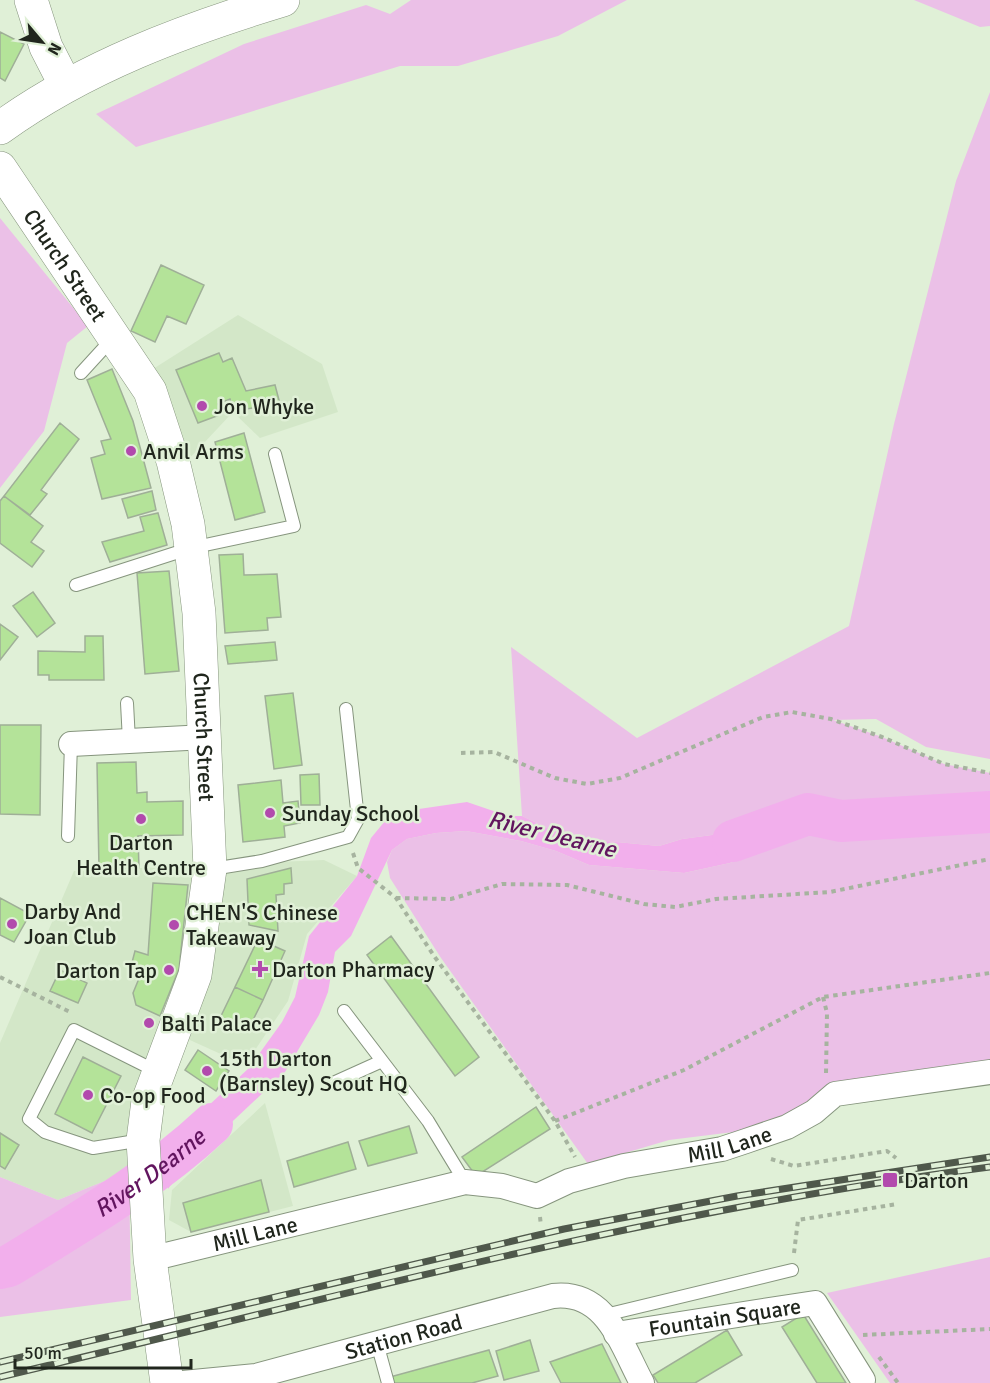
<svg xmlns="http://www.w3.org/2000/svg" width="990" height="1383" viewBox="0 0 990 1383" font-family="Signika,sans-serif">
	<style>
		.built { fill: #d3e7c8 }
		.green { fill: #ebc0e7 }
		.water { fill: #f2afec }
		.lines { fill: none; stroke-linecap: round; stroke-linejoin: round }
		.river { stroke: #f2afec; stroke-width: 42 }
		.building { fill: #b4e399; stroke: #9faf97; stroke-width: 1.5 }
		.lane-casing { stroke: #86957e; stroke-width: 14 }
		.street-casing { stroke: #86957e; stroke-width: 26 }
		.secondary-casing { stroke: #86957e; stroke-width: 34 }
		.highway-casing { stroke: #86957e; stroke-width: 34 }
		.path { stroke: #a6b39f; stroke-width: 4; stroke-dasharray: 4.5 4.5; stroke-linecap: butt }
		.lane { stroke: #fff; stroke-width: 12 }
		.street { stroke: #fff; stroke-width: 24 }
		.secondary { stroke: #fff; stroke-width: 33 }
		.highway { stroke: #fff; stroke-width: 33 }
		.rail-casing { stroke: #4f584b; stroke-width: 7 }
		.rail { stroke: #e0f0d7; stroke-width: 4.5; stroke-dasharray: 14; stroke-linecap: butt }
		.poi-dot { fill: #b24aad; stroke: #e0f0d7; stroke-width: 2 }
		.labels { text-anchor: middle; stroke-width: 5; stroke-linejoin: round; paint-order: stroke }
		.street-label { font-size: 22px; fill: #20261d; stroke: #e0f0d7 }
		.poi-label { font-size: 22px; fill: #20261d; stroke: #e0f0d7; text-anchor: start }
		.water-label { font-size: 24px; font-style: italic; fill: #62155f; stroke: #e0f0d7 }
	</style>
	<rect width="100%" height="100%" fill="#e0f0d7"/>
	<path class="built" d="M238,315l84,49 16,48 -78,26 -27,-26 -45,48 -35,-91z
		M324,860l33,16 -50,58 -19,67 -43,64 -75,-34 -41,140 -71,29 -58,-23v-134l74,-172z
		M265,1103l28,103 -102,26 -22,-12 3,-30z"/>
	<path class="green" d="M411,0h216l-69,36 -100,30h-58l-264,81 -40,-33 148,-70 122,-39 24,9z
		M914,0h76v26l-10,1z
		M990,92v667l-64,-12 -50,-28 -43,1 49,17 62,27 46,9v300l-155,21 -69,34 -97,12 -81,24 -147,-206 -51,-80 -3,-16 5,-12 15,-11 29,-6 30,-2 55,10 35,10 33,14 95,8 46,-10 64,-32 -10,-14 -35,13 -67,9 -23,7 -74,-7 -31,-8 -32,-15 -11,-169 126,91 212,-112 45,-202 62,-243z
		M0,218l88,108 -21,17 -23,88 -44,57z
		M129,1171l2,129 -131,17v-140l58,23z
		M990,1257v126h-100l-63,-90z"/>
	<path class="water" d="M467,802l41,14h14l32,15 31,8 74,7 23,-7 67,-9 35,-13 11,14 -65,32 -46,10 -95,-8 -33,-14 -35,-10 -55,-10 -30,2 -29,6 -15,11 -41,86 -16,16 -7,40 -9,23 -34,57 -103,97 -14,20 2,-52 9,-4 70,-65 33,-46 13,-25 14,-61 48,-60 14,-38 14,-17 20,-10z"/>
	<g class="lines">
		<g class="river">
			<path d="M733,841l75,-27 33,7 149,-9"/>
			<path id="s1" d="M0,1268l9,-2c71,-44 142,-85 203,-142"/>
		</g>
	</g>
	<path class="building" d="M0,32l24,12 -19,37 -5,-3z
		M161,265l43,20 -18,39 -19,-8 -12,26 -24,-11z
		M219,353l4,9 9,-4 14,33 29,-6 5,19 -47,7 -3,-12 -12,5 4,10 -24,9 -22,-53z
		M112,369l21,52 18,67 -49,11 -11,-41 14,-4 -4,-13 10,-2 -24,-59z
		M60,423l19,16 -38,51 6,4 -17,21 -26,-19z
		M244,433l21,79 -30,8 -20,-78z
		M152,491l4,19 -28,8 -6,-19z
		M4,496l39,30 -12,16 13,9 -12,16 -32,-24v-42z
		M158,513l9,32 -57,17 -8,-20 42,-11 -4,-14z
		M243,554l1,21 33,-1 4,43 -14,1 1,12 -43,3 -6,-78z
		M169,571l10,100 -34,3 -8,-101z
		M33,592l22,31 -18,14 -24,-31z
		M0,624l18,13 -18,23z
		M85,636h18l1,44h-55v-5h-11v-24l47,1z
		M275,642l2,18 -49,4 -3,-18z
		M293,693l9,72 -28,4 -9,-73z
		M0,725h41l-1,90 -40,-1z
		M136,762l1,31 10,-1v10l36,-1v34l-45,1 1,32 -40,1 -2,-106z
		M319,774l1,31h-19l-1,-30z
		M281,780l2,23 15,-2 2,22 -16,3 1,11 -42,5 -5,-57z
		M291,868l1,15 -8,1v10l-8,1 2,36 -29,-6 -2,-46z
		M153,883l35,2 -9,84 -19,47 -24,-11 -3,-12 7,-17 -11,-2 6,-23 13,4z
		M0,898l30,16 -16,28 -14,-7z
		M391,936l88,121 -24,19 -88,-121z
		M258,939l27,12 -22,49 -28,-13z
		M60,970l27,13 -9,20 -28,-12z
		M235,987l28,13 -16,32 -27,-14z
		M198,1050l31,21 -13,20 -31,-21z
		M83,1057l38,19 -29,57 -37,-19z
		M536,1107l14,22 -74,47 -14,-19z
		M409,1126l8,27 -49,13 -9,-25z
		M0,1133l19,12 -14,24 -5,-3z
		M348,1142l8,27 -62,18 -7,-26z
		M261,1180l8,32 -78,20 -8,-29z
		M803,1314l43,69h-29l-35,-56z
		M727,1330l15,25 -47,28h-37l-5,-8z
		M530,1340l9,31 -35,9 -8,-29z
		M602,1344l19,39h-60l-11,-21z
		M489,1350l9,26 -26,7h-80l-2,-6z"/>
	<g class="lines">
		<defs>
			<path id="lane" d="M81,373l32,-35
				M76,585l115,-37 103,-22 -19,-72
				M127,703l2,38
				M68,836l3,-92
				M212,869l50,-8 86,-24 10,-18 -12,-110
				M344,1011l84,110 37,61
				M331,1084l51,-23
				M142,1140l-49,8 -48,-16 -16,-13 45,-89 84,42
				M605,1315l187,-45
				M377,1343l11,40"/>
			<g id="street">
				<path d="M71,744l135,-7"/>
				<path id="s2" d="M150,1259l315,-77 37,4 35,10 32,-15 55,-15 98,-17 24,-8 41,-14 27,-15 21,-18 155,-22"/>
				<path id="s3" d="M616,1334l199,-31 48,77"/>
				<path id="s4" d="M183,1383l73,-7 297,-80c53,-6 68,48 89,87"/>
			</g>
			<g id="secondary">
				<path d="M31,0l15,47 19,37"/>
				<path id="s5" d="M0,168l150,223 23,70 15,63 11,89 11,256 -15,106 -47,126 -5,39 7,119 17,124"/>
			</g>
			<path id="highway" d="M0,128c84,-61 184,-98 283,-128"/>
		</defs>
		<use href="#lane" class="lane-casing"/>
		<use href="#street" class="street-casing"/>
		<use href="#secondary" class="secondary-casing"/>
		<use href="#highway" class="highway-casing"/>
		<path class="path" d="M461,753l33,-1 61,26 32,6 33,-6 143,-61 29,-5 39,7 51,18 62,27 46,9
			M353,853l5,15 38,30 38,58 121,165 20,36
			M396,898l55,1 51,-15 65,1 77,19 31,3 41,-8 114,-7 160,-33
			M0,977l72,36
			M823,997l4,16 -1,61
			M555,1121l129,-51 139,-73 167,-24
			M771,1159l23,7 93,-15 9,7
			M540,1217l1,9
			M794,1253l4,-33 99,-16
			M863,1335l127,-6
			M879,1357l19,26"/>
		<use href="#lane" class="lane"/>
		<use href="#street" class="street"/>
		<use href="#secondary" class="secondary"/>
		<use href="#highway" class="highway"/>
		<defs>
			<path id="rail" d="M0,1362l564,-133 173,-33 253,-39
				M0,1377c328,-78 655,-167 990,-210"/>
		</defs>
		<use href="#rail" class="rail-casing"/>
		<use href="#rail" class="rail"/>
	</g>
	<g class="poi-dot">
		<circle cx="202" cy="406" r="6"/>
		<circle cx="131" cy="451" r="6"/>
		<circle cx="270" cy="813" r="6"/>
		<circle cx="141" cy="819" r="6"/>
		<circle cx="12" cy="924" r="6"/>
		<circle cx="174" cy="925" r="6"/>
		<path d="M257 960h6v6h6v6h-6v6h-6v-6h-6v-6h6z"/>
		<circle cx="169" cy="970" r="6"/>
		<circle cx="149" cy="1023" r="6"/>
		<circle cx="207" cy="1071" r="6"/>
		<circle cx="88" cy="1095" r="6"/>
		<rect x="882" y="1172" width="16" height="16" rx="3"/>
	</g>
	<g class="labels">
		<g class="street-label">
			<text dy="8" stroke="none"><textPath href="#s5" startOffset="117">Church Street</textPath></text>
			<text dy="8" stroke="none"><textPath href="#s5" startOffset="621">Church Street</textPath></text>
			<text dy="8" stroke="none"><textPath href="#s2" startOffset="598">Mill Lane</textPath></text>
			<text dy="8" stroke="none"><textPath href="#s2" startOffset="108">Mill Lane</textPath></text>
			<text dy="8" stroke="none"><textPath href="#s3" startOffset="110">Fountain Square</textPath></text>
			<text dy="8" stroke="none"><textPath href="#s4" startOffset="226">Station Road</textPath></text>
		</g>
		<g class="poi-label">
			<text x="214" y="414">Jon Whyke</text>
			<text x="143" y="459">Anvil Arms</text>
			<text x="282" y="821">Sunday School</text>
			<text x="141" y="850" text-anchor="middle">Darton<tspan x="141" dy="25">Health Centre</tspan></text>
			<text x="24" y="919">Darby And<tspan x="24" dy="25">Joan Club</tspan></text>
			<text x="186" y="920">CHEN'S Chinese<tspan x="186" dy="25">Takeaway</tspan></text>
			<text x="272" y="977">Darton Pharmacy</text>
			<text x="157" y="978" text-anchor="end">Darton Tap</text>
			<text x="161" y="1031">Balti Palace</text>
			<text x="219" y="1066">15th Darton<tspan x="219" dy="25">(Barnsley) Scout HQ</tspan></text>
			<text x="100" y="1103">Co-op Food</text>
			<text x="904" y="1188">Darton</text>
		</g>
		<g class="water-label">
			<text transform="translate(552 834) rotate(14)" y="8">River Dearne</text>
			<text dy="8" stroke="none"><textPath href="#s1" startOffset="178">River Dearne</textPath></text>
		</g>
	</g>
	<g transform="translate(42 42) rotate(119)" stroke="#e0f0d7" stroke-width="4.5" paint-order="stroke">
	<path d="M0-4.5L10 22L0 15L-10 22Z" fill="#20261d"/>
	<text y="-9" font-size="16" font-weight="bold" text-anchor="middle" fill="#20261d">N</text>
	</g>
	<path d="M15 1359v9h176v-9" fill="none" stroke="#20261d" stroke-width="3"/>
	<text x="24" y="1359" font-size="18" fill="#20261d" stroke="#e0f0d7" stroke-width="4.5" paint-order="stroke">50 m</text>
</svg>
